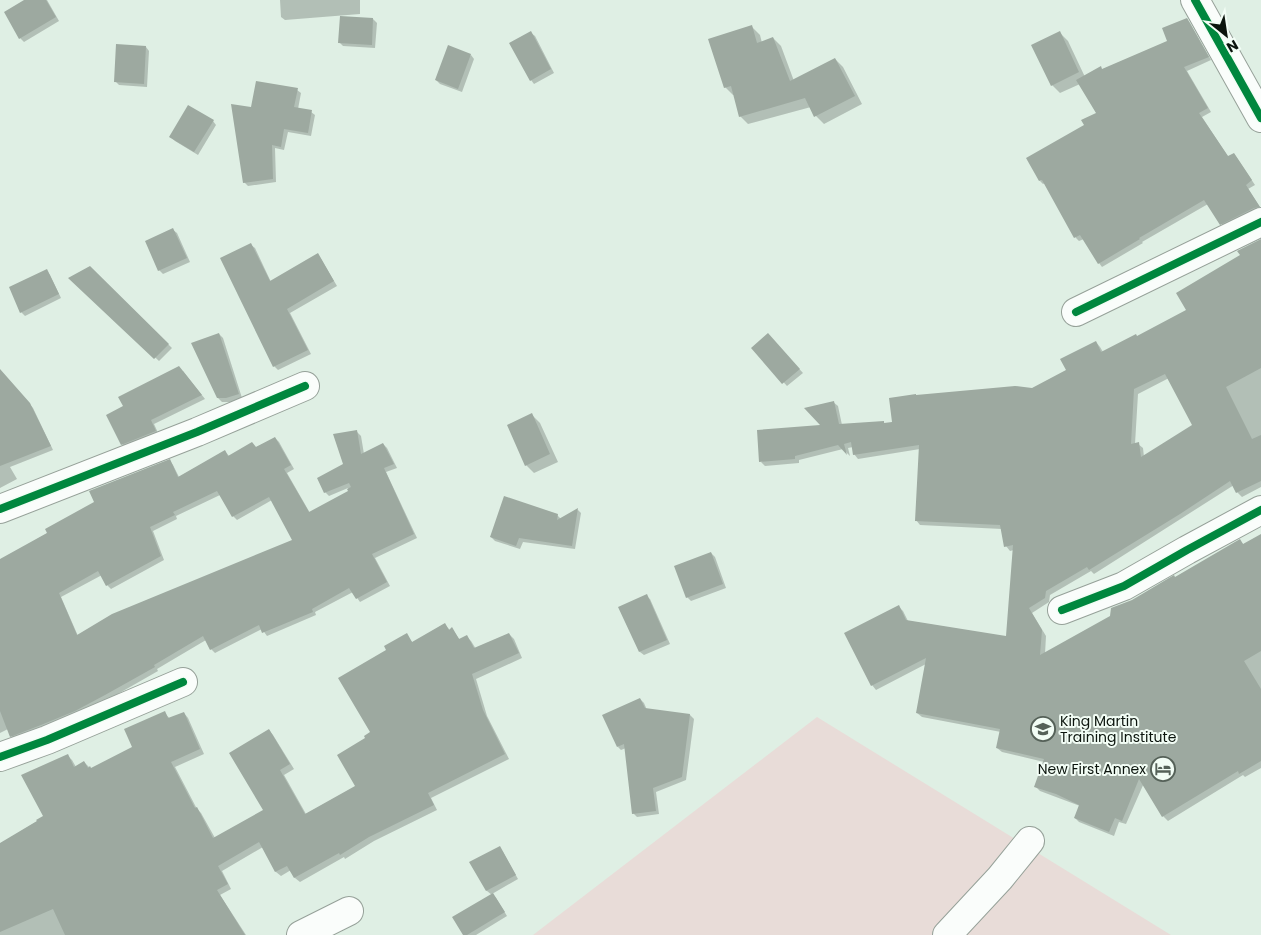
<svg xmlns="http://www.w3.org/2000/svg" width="1261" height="935" viewBox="0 0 1261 935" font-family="Poppins,sans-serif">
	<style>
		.green { fill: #e8dcd8 }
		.shadow { fill: #0003; fill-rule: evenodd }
		.building { fill: #9da9a0; fill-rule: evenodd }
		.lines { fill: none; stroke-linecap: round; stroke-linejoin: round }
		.minor-casing { stroke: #96a199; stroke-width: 30 }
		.minor { stroke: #fafdfb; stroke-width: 28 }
		.cycleway-casing { stroke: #f2fdf5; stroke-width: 11 }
		.cycleway { stroke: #00873e; stroke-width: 8 }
		.labels { text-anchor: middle; stroke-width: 4; stroke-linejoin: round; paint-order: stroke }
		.poi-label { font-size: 14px; fill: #0b140d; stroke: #f2fdf5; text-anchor: start }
	</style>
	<rect width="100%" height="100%" fill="#dfefe4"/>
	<path class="green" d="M817,717l354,218h-638z"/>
	<path class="shadow" d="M26,0h21l12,21 -35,21 -4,-4z
		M280,0h80v14l-75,6 -4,-3z
		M373,19l4,4 -2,25 -32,-2 -4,-4z
		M1187,19l3,4 21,37 -24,11 24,41 -9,5 27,41 5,-4 3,4 18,27 -7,4 12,18 -35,21 -17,-24 -66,38 1,1 -41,24 -3,-4 -15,-24 -5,2 -3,-3 -31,-55 -2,1 -3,-3 46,-55 11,-12 -17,-30 -20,9 -8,-8 8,-52 8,8 17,36 84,-36z
		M752,27l8,8 2,8 11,-5 8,8 13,35 41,-22 8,8 19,37 -38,20 -8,-8 -5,-9 -63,17 -8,-8 -5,-21h-2l-8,-8z
		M531,33l4,3 19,37 -20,11 -3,-4z
		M146,47l3,4 -2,36 -28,-2 -4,-4z
		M471,55l3,4 -12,33 -22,-8 -4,-4z
		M297,90l4,3 -3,16 13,3 4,3 -4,21 -23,-4 -4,18 -9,-2 1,34 -28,4 -4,-4 8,-73z
		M213,121l3,4 -18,30 -23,-14 -4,-4z
		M173,230l4,3 13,29 -27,12 -4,-4z
		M1261,241v246l-19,10 -5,-5 -3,-7 -140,89 -3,-3 -41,24 -1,7 -17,11 14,23 -1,18 66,-37 21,-16 44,-23 64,-37 4,4 17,-9v232l-16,9 -2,-2 -75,46 -5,-5 -19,-33 -18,41 -7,-2 -5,14 -35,-14 -4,-4 5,-12 -40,-15 -5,-5 9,-24 -42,-10 -5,-4 4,-16 -79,-15 -5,-4 9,-49 -50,26 -4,-5 26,-79 5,5 5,10 99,16 7,-87 -4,1 -4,-5 -4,-17 -82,-4 -4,-5 4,-71 -62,10 -4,-5 -1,-7 -5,1 2,8 -7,-7 -44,11v3l-34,3 -4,-4 62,-35 10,-25 5,4 4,19 41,-3 3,2 147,-35 34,-18 29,-29 4,5 3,5 34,-15 51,-26 54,-56zM1169,378l25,48 -50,31 -1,-9 -5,-4h-3l3,-50z
		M251,245l4,3 16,34 47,-27 3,4 16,27 -47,27 21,41 -33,16 -4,-4 -52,-108z
		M89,267l83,81 -13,13 -88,-83z
		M47,271l3,4 11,23 -36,18 -4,-4z
		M219,334l4,4 19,60 -12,4h-8l-4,-4z
		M768,335l35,38 -16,13 -35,-38z
		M0,371l33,37 20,42 -43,17 7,12 -17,9z
		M183,371l22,28 -51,25 5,11 -33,13 -4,-4z
		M532,415l8,8 18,39 -24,11 -8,-8z
		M357,432l4,4 3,18 19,-10 4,4 10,20 -11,4 31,66 -42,20 15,28 -30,16 -7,-10 -38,20 1,3 -49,21 -5,-7 -47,24 -4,-4 -5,-9 -49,29 1,2 -49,28 -94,41 -4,-4 -3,-7 -8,4v-172l170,-100 3,4 6,12 46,-26 4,5 27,-9 19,-9 4,4 15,27 -7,4 23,40 40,-22 -2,-3 -19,8 -4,-4 19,-28zM220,495l13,21 4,4 35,-20 22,41 -216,95 -17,-39 41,-22 5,10 4,4 53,-29 -11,-29 24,-12 -1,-3z
		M578,510l3,3 -6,36 -52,-7 -3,7 -25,-8 -4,-4 66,-22 4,4z
		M711,553l4,4 11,31 -35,13 -4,-4z
		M646,596l4,3 20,45 -26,11 -4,-3z
		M444,624l6,6 2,-1 8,11 6,-4 5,5 5,8 33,-15 5,5 8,19 -46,21 11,37 22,43 -78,39 6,12 -63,31 -29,18 -1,-2 -44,25 -5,-4 -4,-8 -10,6 -5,-4 -13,-25 -41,24 9,18 -11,6 26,40h-246v-91l44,-27 23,-62 5,5 4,7 8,-5 7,7 43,-21 31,-35 5,6 14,-6 4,5 16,36 -29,13 22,42 4,4 14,25 50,-27 4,-81 4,5 21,34 -10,6 22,39 51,-28 10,-48 4,-5 17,-83 18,-15 7,8z
		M640,699l4,4 3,7 43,5 4,4 -8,61 -30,12 3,22 -22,3 -4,-4 -7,-65 -5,2 -3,-3z
		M499,848l4,4 15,27 -26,15 4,4 11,18 -31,19h-11l27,-40 -5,-4 -16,-28z"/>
	<path class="building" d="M24,0h22l10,17 -37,22 -15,-27z
		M340,16l33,2 -1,27 -34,-2z
		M1187,18l22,39 -25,10 24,41 -9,5 29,43 6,-3 18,27 -6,5 14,22 -6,1 -34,17 -16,-25 -65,38 1,1 -42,25 -18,-29 -6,3 -32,-58 -3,1 -13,-23 58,-33 -3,-5 15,-7 -20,-33 25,-14 1,3 65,-28 -5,-13z
		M752,25l5,18 16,-6 17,44 45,-23 20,38 -41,21 -9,-19 -66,19 -8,-31 -7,2 -16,-49z
		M531,31l20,38 -21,12 -21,-38z
		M1060,31l19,41 -28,14 -20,-41z
		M116,44l30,2 -2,38 -30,-2z
		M448,45l23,9 -13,35 -23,-9z
		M256,81l42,7 -4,19 18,3 -4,23 -24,-4 -3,18 -9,-2 1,34 -30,4 -12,-79 20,3z
		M188,105l26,15 -20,32 -25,-15z
		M173,228l14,30 -29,13 -13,-30z
		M1261,239v129l-35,19 26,52 9,-4v46l-25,12 -6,-12 -50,33 -91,56 -2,-3 -41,24 -1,7 -16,10 13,22 -2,25 70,-39 1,-8 21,-8 42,-25 1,2 65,-38 3,5 18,-10v117l-17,10 17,28v72l-22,13 -1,-3 -76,46 -23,-38 -17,42 -7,-3 -6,14 -35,-14 5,-13 -23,-11 -22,-7 10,-28 -48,-11 4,-19 -84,-16 10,-55 -55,28 -27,-53 55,-28 7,15 100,16 7,-91 -9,2 -4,-22 -85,-4 4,-76 -66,10 -2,-13 -7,2 3,11 -9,-10 -43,11v3l-36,3 -2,-32 63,-5 -16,-17 30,-7 5,23 45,-3v2l8,-1 -3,-24 27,-4v1l99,-9 17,2 34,-18 -6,-11 36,-18 5,11 35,-18 1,2 49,-26 -10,-17 64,-38 -3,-4zM1165,374l27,51 -51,32 -2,-15 -8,2 3,-55z
		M251,243l19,38 48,-28 16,28 -47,28 21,41 -35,17 -53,-109z
		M90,266l79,78 -15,15 -86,-81z
		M47,269l12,25 -39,19 -11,-26z
		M219,333l20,61 -13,4h-9l-26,-55z
		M768,333l32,36 -18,15 -31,-36z
		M179,366l23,29 -51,25 5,11 -35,14 -15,-30 17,-9 -5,-9z
		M0,369l30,34 21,43 -51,20z
		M532,413l18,41 -25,12 -18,-41z
		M357,430l4,24 22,-11 11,21 -10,4 30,66 -42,20 15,28 -31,17 -7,-11 -37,21 1,3 -51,21 -3,-8 -49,25 -7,-14 -49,29 1,2 -50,28 -30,16 -34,14 -31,12 -10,-26v-152l47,-26 -2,-4 49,-27 -5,-11 81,-32 8,18 47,-27 3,6 24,-14 4,5 19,-10 16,28 -7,4 25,43 39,-21 -1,-2 4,-2 -2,-4 -25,10 -7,-15 26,-14 -10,-30zM217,491l15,26 37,-20 23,43 -180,74 -35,21 -18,-42 39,-22 8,15 55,-30 -11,-29 25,-12 -2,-3z
		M504,496l54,18 -1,6 21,-12 -6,38 -53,-8 -3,8 -26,-9z
		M711,552l12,32 -37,14 -12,-32z
		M647,594l20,46 -28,12 -21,-45z
		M445,623l4,7 3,-3 7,12 8,-4 7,13 35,-15 10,20 -47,21 11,36 22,44 -77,39 6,12 -65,32 -29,18 -1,-2 -45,25 -7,-12 -12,6 -16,-30 -41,24 10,18 -11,6 28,45h-180l-12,-26 -53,23v-89l37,-22 -1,-1 7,-4 -22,-41 47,-21 6,13 10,-6 4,7 2,-2 1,2 41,-21 -8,-18 41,-18 3,7 16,-6 16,37 -29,13 24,46 2,-1 16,31 50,-28 -34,-57 40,-24 21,35 -10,6 25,44 50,-28 -18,-31 28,-17 -1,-2 6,-4 -32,-54 48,-28 -2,-4 23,-13 5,9z
		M640,698l5,10 45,6 -8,63 -29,11 3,23 -24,3 -8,-70 -7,3 -15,-32z
		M500,846l16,29 -30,16 -17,-29z
		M493,893l12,19 -38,23h-4l-11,-18z"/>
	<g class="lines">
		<defs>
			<path id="minor" d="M1195,0l66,118
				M1076,312l185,-90
				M0,509l197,-77 108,-46
				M1062,610l62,-24 63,-36 74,-40
				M0,757l47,-17 136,-58
				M301,935l48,-24
				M947,935l53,-57 30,-37"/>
		</defs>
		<use href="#minor" class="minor-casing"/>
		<use href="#minor" class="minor"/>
		<defs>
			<path id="cycleway" d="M1195,0l66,118
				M1076,312l185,-90
				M0,509l197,-77 108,-46
				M1062,610l62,-24 63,-36 74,-40
				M0,757l47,-17 136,-58"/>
		</defs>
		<use href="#cycleway" class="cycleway-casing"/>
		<use href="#cycleway" class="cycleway"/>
	</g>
	<defs>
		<symbol id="university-ring" viewBox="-11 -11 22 22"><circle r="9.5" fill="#f2fdf5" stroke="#556158" stroke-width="1.5"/><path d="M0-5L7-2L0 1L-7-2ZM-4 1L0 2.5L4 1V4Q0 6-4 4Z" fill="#556158"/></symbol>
		<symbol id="hotel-ring" viewBox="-11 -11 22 22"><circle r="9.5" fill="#f2fdf5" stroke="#556158" stroke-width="1.5"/><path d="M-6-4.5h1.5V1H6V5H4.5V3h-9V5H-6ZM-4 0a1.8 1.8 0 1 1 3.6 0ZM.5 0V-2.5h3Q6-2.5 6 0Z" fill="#556158"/></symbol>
	</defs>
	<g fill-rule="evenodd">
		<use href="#university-ring" x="1029" y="715" width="28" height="28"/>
		<use href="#hotel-ring" x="1149" y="755" width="28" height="28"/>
	</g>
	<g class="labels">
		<g class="poi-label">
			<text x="1060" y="726">King Martin<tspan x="1060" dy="16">Training Institute</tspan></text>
			<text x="1146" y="774" text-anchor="end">New First Annex</text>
		</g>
	</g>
	<g transform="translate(1226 35) rotate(150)" stroke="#f2fdf5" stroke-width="4" paint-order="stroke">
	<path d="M0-4L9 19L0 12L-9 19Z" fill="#0b140d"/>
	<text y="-8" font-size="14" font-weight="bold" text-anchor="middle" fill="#0b140d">N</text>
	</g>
</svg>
